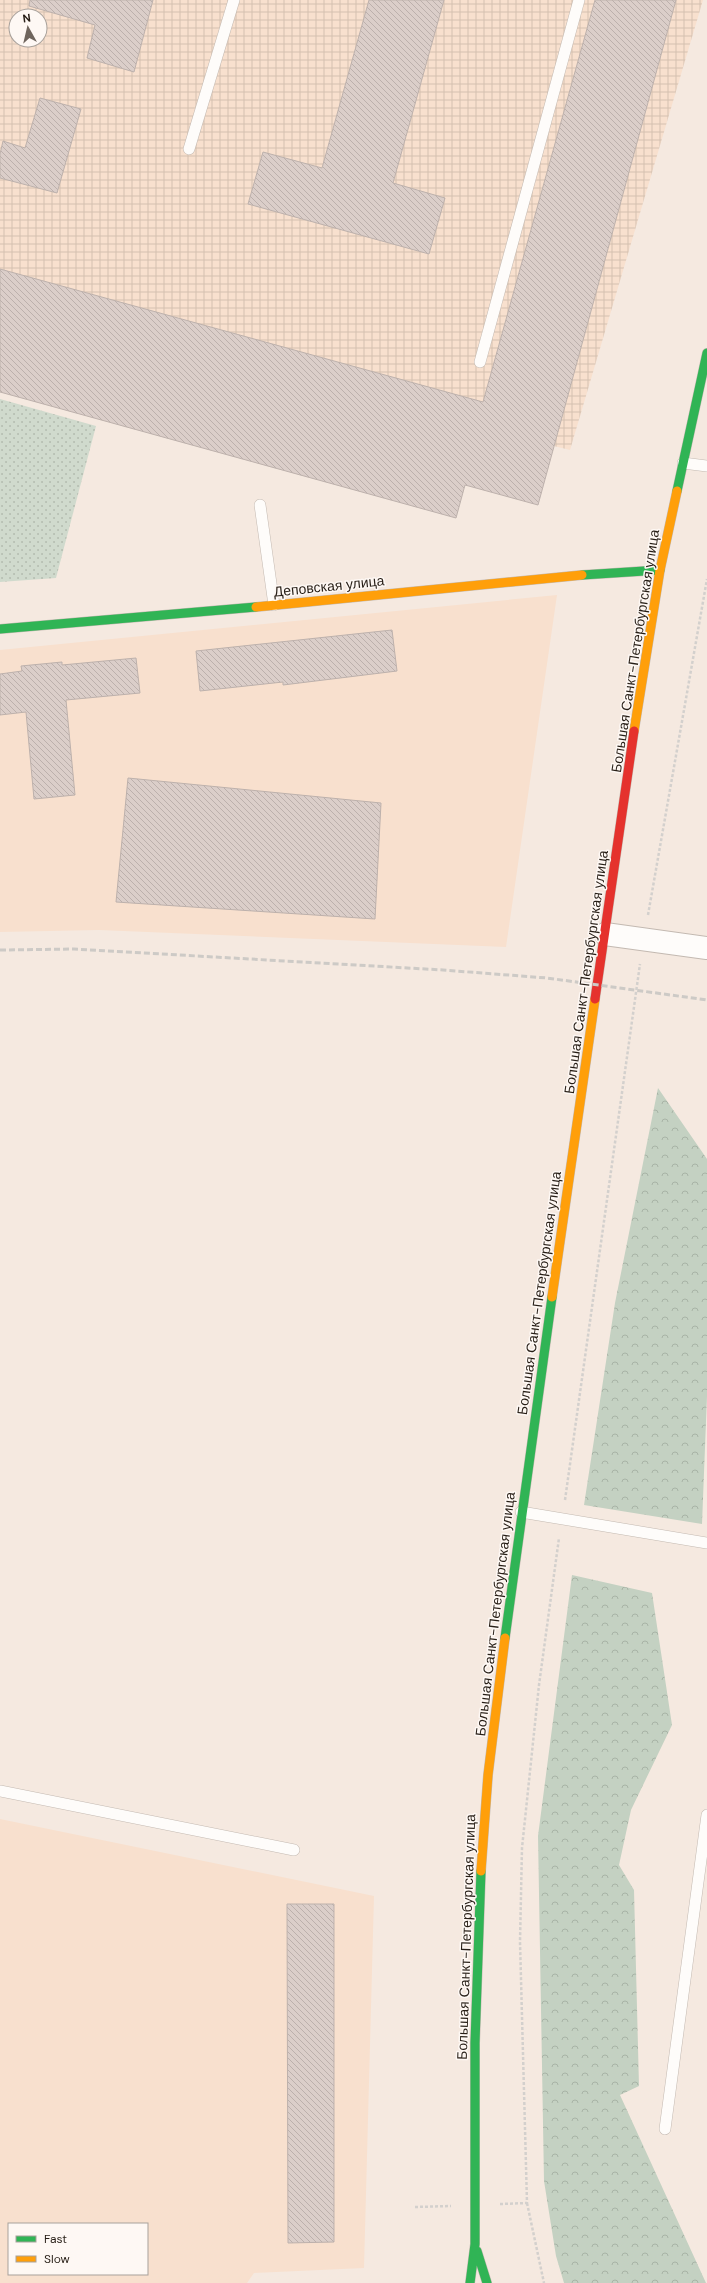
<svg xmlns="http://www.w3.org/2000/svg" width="707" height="2283" viewBox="0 0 707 2283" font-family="'DM Sans',sans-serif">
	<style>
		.built { fill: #f8e0ce; fill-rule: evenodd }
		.industrial { fill: url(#industrial-grid); fill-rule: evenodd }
		.forest { fill: url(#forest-crowns) }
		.park { fill: url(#park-dots) }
		.building { fill: url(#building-back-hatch); stroke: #bdb1ac }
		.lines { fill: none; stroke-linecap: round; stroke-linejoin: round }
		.lane-casing { stroke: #c3b9b1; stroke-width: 12 }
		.street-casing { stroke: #c3b9b1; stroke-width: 24 }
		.fast-casing { stroke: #c3b9b1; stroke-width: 10 }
		.slow-casing { stroke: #c3b9b1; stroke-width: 10 }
		.jam-casing { stroke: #c3b9b1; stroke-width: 10 }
		.path { stroke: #d3d0cd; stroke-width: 2.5; stroke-dasharray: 3 2; stroke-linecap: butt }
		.lane { stroke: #fefcfa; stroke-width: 11 }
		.street { stroke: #fefcfa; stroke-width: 22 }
		.fast { stroke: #30b455; stroke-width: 9 }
		.slow { stroke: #ff9f0a; stroke-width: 9 }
		.jam { stroke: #e5322d; stroke-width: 9 }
		.rail { stroke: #cdcac6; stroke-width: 3; stroke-dasharray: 6 3; stroke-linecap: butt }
		.labels { text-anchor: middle; stroke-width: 3; stroke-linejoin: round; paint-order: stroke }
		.street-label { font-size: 14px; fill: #271e16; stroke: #fef8f4 }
	</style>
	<defs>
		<pattern id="industrial-grid" width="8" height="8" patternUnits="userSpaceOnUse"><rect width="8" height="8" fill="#f8e0ce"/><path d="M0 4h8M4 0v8" fill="none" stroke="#d5c0b0"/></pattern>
		<pattern id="forest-crowns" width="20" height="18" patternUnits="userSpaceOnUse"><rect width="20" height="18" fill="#c4d1c2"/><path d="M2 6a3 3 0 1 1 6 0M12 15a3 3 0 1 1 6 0" fill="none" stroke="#a8b3a6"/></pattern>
		<pattern id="park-dots" width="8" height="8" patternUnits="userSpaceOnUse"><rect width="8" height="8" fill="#d0dacd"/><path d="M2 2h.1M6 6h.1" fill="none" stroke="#b3bbaf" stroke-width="1.8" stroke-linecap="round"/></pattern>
		<pattern id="building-back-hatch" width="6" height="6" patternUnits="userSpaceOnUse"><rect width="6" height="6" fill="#dbcec9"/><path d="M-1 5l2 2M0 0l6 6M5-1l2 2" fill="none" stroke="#bcb0ac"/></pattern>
	</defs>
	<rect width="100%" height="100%" fill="#f5e9e0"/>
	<path class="built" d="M557,595l-51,352 -407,-17 -99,2v-282z
		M0,1819l374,77 -10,372 -110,5 -7,10h-247zM9,2224h138v50h-138z"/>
	<path class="industrial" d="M0,0h703l-133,450 -570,-141zM16,16h24v24h-24z"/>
	<path class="forest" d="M658,1088l49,71v237l-5,128 -118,-19 31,-202z
		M572,1575l80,18 20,132 -41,85 -12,55 15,25 5,196 -19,9 86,188h-142l-8,-27 -12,-75 -6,-345z"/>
	<path class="park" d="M0,399l96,27 -40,152 -56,4z"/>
	<path class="building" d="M30,0h123l-19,72 -47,-14 8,-33 -66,-19z
		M369,0h75l-51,183 52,15 -16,56 -181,-50 15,-52 59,16z
		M595,0h81l-138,505 -73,-20 -9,33 -456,-126v-123l483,133z
		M40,98l41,11 -24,84 -57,-15v-24l3,-13 22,7z
		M392,630l5,41 -114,14v-3l-83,9 -4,-40z
		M136,658l4,35 -74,7 9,95 -41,4 -8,-87 -26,3v-41l22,-3 -1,-5 41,-4v3z
		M128,778l253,25 -6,116 -259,-17z
		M287,1904h47v338l-46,1z"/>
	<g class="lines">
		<defs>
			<path id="lane" d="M189,149l45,-149
				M480,362l99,-362
				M683,463l24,3
				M260,505l14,100
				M521,1512l186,31
				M0,1791l294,59
				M665,2129l42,-314"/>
			<path id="street" d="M605,934l102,14"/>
			<path id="fast" d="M677,491l30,-138
				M582,575l78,-5
				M0,629l256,-22
				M505,1638l47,-341
				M477,2251l10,32
				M470,2283l5,-39v-201l6,-172"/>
			<path id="slow" d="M256,607l326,-32
				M634,731l26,-161 17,-79
				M552,1297l43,-298
				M481,1871l7,-96 17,-137"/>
			<path id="jam" d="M595,999l39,-268"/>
		</defs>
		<use href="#lane" class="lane-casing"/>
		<use href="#street" class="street-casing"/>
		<use href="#fast" class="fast-casing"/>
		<use href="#slow" class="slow-casing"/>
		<use href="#jam" class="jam-casing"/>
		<path class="path" d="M648,915l59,-336
			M565,1500l75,-536
			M527,2203l17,80
			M500,2204l27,-1 -7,-261 2,-94 17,-163 20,-147
			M415,2207l36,-1"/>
		<use href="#lane" class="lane"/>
		<use href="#street" class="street"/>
		<use href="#fast" class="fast"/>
		<use href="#slow" class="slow"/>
		<use href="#jam" class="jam"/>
		<path class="rail" d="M0,950l74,-1 369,21 104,8 160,22"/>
	</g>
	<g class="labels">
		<g class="street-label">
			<text transform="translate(329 586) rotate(-6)" y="5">Деповская улица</text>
			<text transform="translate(635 651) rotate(-81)" y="5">Большая Санкт-Петербургская улица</text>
			<text transform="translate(586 972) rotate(-82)" y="5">Большая Санкт-Петербургская улица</text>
			<text transform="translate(539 1293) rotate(-82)" y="5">Большая Санкт-Петербургская улица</text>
			<text transform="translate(495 1614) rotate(-83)" y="5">Большая Санкт-Петербургская улица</text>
			<text transform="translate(466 1937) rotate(-88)" y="5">Большая Санкт-Петербургская улица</text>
		</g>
	</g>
	<rect x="8" y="2223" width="140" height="52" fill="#fef8f4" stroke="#a8a19b"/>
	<rect x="16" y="2236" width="20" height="6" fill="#30b455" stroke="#a8a19b"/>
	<text x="44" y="2243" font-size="12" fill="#271e16">Fast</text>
	<rect x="16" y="2256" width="20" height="6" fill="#ff9f0a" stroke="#a8a19b"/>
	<text x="44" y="2263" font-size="12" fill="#271e16">Slow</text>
	<g transform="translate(28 28) rotate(352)"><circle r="19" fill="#fef8f4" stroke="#a8a19b"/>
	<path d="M0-3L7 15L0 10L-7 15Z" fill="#6f655d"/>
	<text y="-6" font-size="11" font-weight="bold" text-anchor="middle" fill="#271e16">N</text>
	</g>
</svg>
